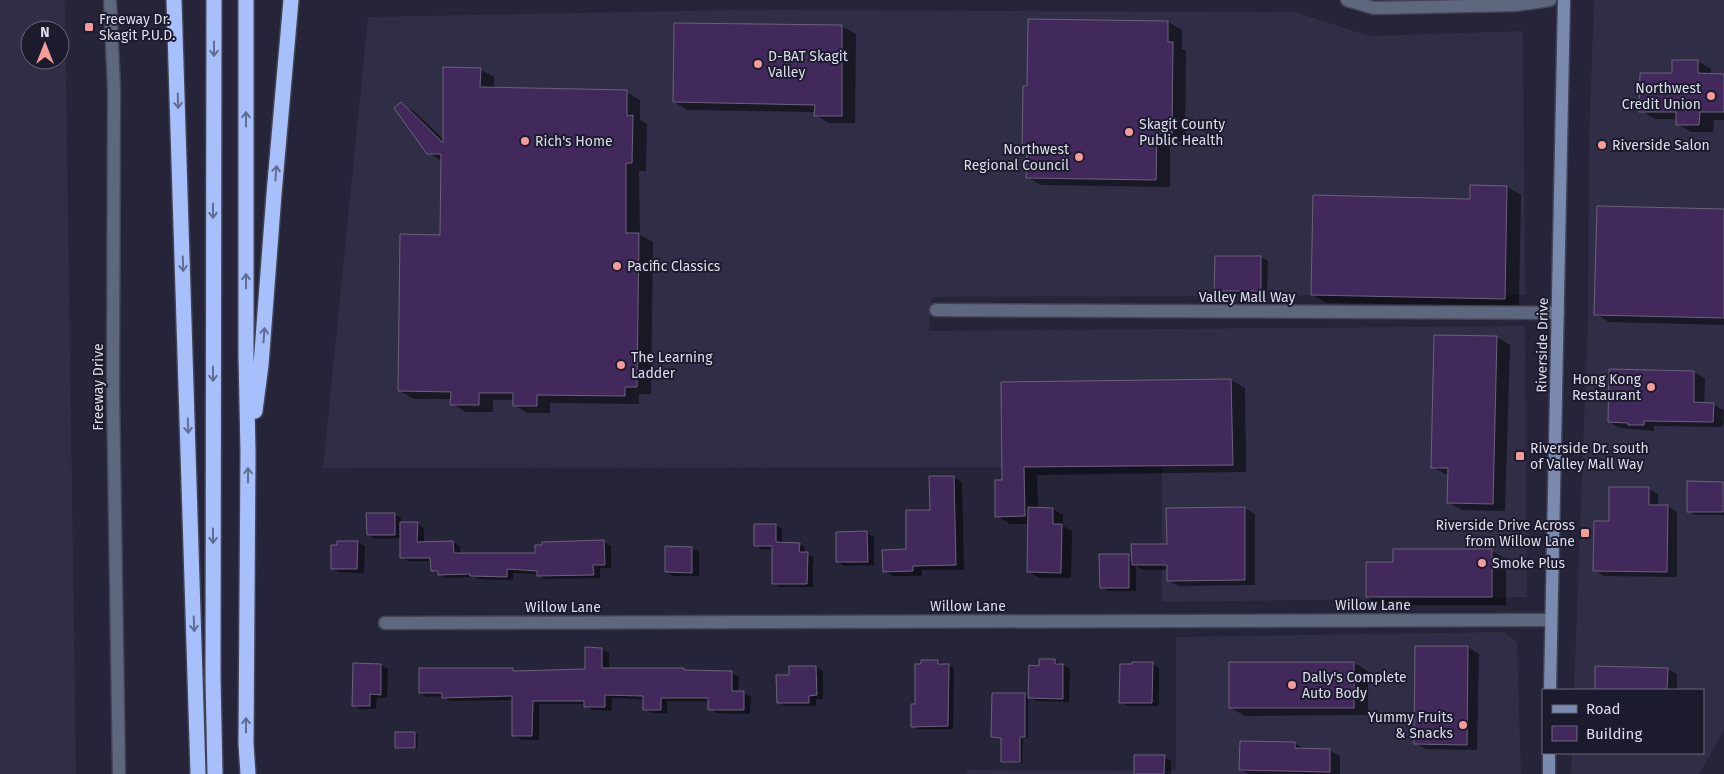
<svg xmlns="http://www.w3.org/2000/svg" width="1724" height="774" viewBox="0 0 1724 774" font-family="'Fira Sans',sans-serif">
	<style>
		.built { fill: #2f2e46; fill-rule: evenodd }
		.shadow { fill: #0007 }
		.building { fill: #42295b; stroke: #6c6278 }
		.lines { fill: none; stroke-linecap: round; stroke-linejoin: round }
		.minor-casing { stroke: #424255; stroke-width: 15 }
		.tertiary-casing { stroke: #424255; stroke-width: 15 }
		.secondary-casing { stroke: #424255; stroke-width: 15 }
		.motorway-casing { stroke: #424255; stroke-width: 18 }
		.minor { stroke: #5d677e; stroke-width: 12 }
		.tertiary { stroke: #5d677e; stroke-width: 12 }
		.secondary { stroke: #7b8bb0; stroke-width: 12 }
		.motorway { stroke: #a7bffa; stroke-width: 15 }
		.oneway { stroke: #626d94 }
		.poi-dot { fill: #f59b99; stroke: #1c1b2e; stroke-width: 2 }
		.labels { text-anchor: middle; stroke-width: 4; stroke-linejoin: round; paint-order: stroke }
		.poi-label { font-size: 14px; fill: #ddddeb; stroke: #1c1b2e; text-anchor: start }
		.street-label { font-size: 14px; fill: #ddddeb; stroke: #1c1b2e }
	</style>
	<rect width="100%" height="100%" fill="#252438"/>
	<path class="built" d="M0,0h65l11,774h-76zM30,30h30v30h-30z
		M1594,0h130v730l-25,44h-128l1,-21h131v-63h-129l14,-372 1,-177z
		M737,10l558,2 74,24 154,-5 2,264 -593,2 -3,34 596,-5 2,271 -365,5v-135l-839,1 45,-451z
		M1504,632l13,10 4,132h-554v-4l209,1v-134z"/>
	<path class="shadow" d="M1168,22l14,8v19l4,2 -1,90h-15v46l-129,-2 -14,-8 1,-23 -4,-2 4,-65z
		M842,26l14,8 -1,89h-26l-14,-8 1,-3 -128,-2 -14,-8z
		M1697,61l14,8v6h13v45h-10l-1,12h-22l-14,-8v-5h-22l-14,-8 32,-36z
		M480,69l14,8v12l132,3 14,8v20l7,4 -1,47h-7l1,64 13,7 -2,152h-12v10l-89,-1v10h-22l-14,-8v-5h-21v12h-27l-14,-8v-5h-38l-14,-8 41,-155 1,-75 -14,-8 -27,-49 14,8 29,28z
		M1471,186l36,1 14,8 -2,111 -193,-3 -13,-8 158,-95z
		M1724,210v115l-115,-3 -13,-8z
		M1261,257l7,4 -1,34 -45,-1 -6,-4z
		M1497,337l13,8 -5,166 -43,-1 -13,-7v-28l-4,-1 -13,-7z
		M1611,370l83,2 11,6 -1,26h9l11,7 -1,16 -69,-1v5l-34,-3 -11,-6z
		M1231,380l14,8 1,84 -209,3 1,34h15l10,6v11l9,5 -1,47h-32l-10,-6v-48h-19l-13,-8 7,-35 -2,-98z
		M953,477l9,5 2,88h-42v6h-29l-9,-5 23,-21z
		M1723,483l1,32h-29l-7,-4z
		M1649,489l9,5v12h10l9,6v65l-73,-1 -9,-6 15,-47z
		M1244,508l11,6v71l-76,1 -10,-5 -1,-11h-25l-7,-4v25h-28l-7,-4 28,-31 4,2 35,-13z
		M394,514l7,4v5l17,1 6,4v15l29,-1 7,4v8h76l68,-12 7,4v22h-11v10l-55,1 -6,-4v-1l-26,-1v7l-35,-1 -3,-2 -29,1 -14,-8v-9h-24l-7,-4v-19l-26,1 -7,-4z
		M776,525l6,4v14l17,1 6,3v7l8,3v30h-34l-6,-4 1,-34h-13l-6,-4z
		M867,533l7,4v28l-30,1 -6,-4z
		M358,542l7,4 -1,27 -25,-1 -7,-4z
		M667,548h25l7,4v24h-26l-7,-4z
		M1492,551l14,8v46h-125l-14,-8z
		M1417,647h51l11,7 -2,96 -51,-1 -11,-6z
		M586,648l16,1 7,4v16l75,1 3,2 45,1 7,4 -1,15 6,1 7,4 -1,17 -34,-1 -6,-4v-8h-43v12h-16l-7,-4v-10l-32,-1 -1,13 -19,-1 -7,-4v-2h-46v36h-18l-7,-4v-36l-64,1 -8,-5 -15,1 -7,-4 92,-24 5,3 69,-1z
		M1054,660l16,9 -1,33 -33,-1 -8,-4v41h-5l-1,25h-17l-3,-1v-23l-10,-2 1,-43h32l4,3 12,-30z
		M938,661l16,7 -1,61h-35l-6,-3 11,-61z
		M1354,663l14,8v44l-123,1 -14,-8z
		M354,664l27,1 7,4 -1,29h-10l-1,11h-16l-7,-4z
		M1152,664l7,4v38h-32l-6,-4z
		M791,667h25l7,4v28h-7v7h-31l-7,-4 13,-26z
		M1596,668l71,1 10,5v16h-81z
		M415,733l3,2 -1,14h-18l-3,-2z
		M1241,742l54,1 11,7h23l11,6v18h-92l-8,-4z
		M1164,757l7,4v13h-35z"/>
	<path class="building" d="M1028,19l140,2v21h5l-1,92 -15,-1 -1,47 -130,-2 1,-26h-5l1,-66h4z
		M674,23l168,2v91h-28l1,-11 -142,-3z
		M1672,60h26v13l26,1v38h-24l-1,13h-23v-13h-37l1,-39h32z
		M443,67l38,1 -1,19 147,3v26l6,-1 -1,48h-6v70h13l-2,154h-12v9l-88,-1v11h-24v-13h-34v12h-29l1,-13 -53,-1 2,-157 40,1 1,-81h-14l-33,-46 7,-6 42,41z
		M1470,185l37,1 -2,113 -194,-4 2,-100 157,4z
		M1597,206l127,3v109l-130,-3z
		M1215,256h46v35h-47z
		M1434,335l63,1 -4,168 -46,-1 1,-35h-17z
		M1609,369l85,2v31l20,1 -1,19 -69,-1v4h-16v-2l-20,-1z
		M1231,379l2,86 -209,2 1,49 -30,1v-37h7l-1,-98z
		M929,476h25l2,89 -43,1v5l-30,1 -1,-22 24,-1v-39h24z
		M1687,481l36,1v30h-36z
		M1609,487h40v18h19l-1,67 -74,-1 1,-50h15z
		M1028,507l25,1v16h9l-1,49 -34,-1z
		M1245,507v73l-78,1v-16h-35l-1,-21h36l-1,-36z
		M366,513h29v22h-28z
		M400,522h18l-1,20 36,-1 1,12h81v-8h7v-3l62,-2 1,25h-12l1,10 -57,1v-5l-30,-2v8l-37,-1v-2l-32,1v-4h-7l-1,-13h-30z
		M754,524h22v18l24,1 -1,9h9l-1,32h-35v-38h-18z
		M867,531l1,31h-32v-30z
		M337,541h21l-1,28h-26v-24h6z
		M665,546l27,1v26l-27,-1z
		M1393,549h99v48h-126v-35h27z
		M1099,554h30v34h-29z
		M1415,646h53l-1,99 -53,-1z
		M585,647l17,1v20h82v2l48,1v20h12v19h-36v-12h-47v12h-18v-14l-38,-1v12h-21v-6h-51l-1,35h-20v-40l-70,2v-5h-23v-25h94v3l72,-2z
		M1039,659h16v5h8v35l-35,-1 1,-33 10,1z
		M921,660h17v4h11l-1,62 -37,1v-23h4v-40h6z
		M1132,662h21l-1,41h-33l1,-39h12z
		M1229,662h125v46h-125z
		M353,663l28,1v31l-11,-1v12h-18z
		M789,666h27l1,29 -8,1v7h-32l-1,-28h13z
		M1595,666l73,2 -1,22h-72z
		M992,693h33v44h-5v25h-19v-24l-10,-1z
		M395,732h20v16h-20z
		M1240,741l55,1v6l35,1v23l-91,-2z
		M1134,755h31l-1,19h-30z"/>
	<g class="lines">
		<defs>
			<path id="minor" d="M1347,0l27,8 142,-3 34,-5
				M936,310l622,3
				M385,623l1166,-3"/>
			<path id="tertiary" d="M110,0l4,89 -1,302 6,383"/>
			<path id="secondary" d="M1550,690l14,-690
				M1549,774v-21"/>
			<path id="motorway" d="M174,0l24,774
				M214,0l-1,678 2,96
				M246,0v355l2,97 -2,292 2,30
				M255,411l6,-46 13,-171 17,-194"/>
		</defs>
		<use href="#minor" class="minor-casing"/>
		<use href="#tertiary" class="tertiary-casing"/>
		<use href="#secondary" class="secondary-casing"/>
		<use href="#motorway" class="motorway-casing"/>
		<use href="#minor" class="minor"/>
		<use href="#tertiary" class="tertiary"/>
		<use href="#secondary" class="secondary"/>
		<use href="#motorway" class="motorway"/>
	</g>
	<defs><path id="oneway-shaft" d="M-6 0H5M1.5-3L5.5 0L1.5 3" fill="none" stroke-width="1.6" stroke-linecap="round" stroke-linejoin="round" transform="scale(1.25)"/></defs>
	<g class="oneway">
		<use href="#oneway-shaft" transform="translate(214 49) rotate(90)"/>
		<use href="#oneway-shaft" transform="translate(178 101) rotate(88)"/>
		<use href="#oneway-shaft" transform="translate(246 119) rotate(-90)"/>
		<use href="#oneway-shaft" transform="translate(276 173) rotate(-85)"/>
		<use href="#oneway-shaft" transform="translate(213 211) rotate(90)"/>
		<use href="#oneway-shaft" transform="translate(183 264) rotate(88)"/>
		<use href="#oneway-shaft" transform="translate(246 281) rotate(-90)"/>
		<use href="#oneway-shaft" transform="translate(264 335) rotate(-86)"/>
		<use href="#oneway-shaft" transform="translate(213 374) rotate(90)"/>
		<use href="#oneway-shaft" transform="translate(188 426) rotate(88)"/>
		<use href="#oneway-shaft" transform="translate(248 475) rotate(-90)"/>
		<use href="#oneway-shaft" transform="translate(213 536) rotate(90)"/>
		<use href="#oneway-shaft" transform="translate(194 624) rotate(88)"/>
		<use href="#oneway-shaft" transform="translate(246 725) rotate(-90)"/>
	</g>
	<g class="poi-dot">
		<rect x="84" y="22" width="10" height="10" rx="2.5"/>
		<circle cx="758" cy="64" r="5"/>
		<circle cx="1711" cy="96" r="5"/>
		<circle cx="1129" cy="132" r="5"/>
		<circle cx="525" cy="141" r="5"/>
		<circle cx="1602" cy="145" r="5"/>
		<circle cx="1079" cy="157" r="5"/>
		<circle cx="617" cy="266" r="5"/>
		<circle cx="621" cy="365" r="5"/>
		<circle cx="1651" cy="387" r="5"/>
		<rect x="1515" y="451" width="10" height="10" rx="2.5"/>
		<rect x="1580" y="528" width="10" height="10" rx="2.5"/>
		<circle cx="1482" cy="563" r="5"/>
		<circle cx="1292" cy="685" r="5"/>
		<circle cx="1463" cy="725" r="5"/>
	</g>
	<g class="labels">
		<g class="poi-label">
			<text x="99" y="24">Freeway Dr.<tspan x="99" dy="16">Skagit P.U.D.</tspan></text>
			<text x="768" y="61">D-BAT Skagit<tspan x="768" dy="16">Valley</tspan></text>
			<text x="1701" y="93" text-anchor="end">Northwest<tspan x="1701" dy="16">Credit Union</tspan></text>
			<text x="1139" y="129">Skagit County<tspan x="1139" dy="16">Public Health</tspan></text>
			<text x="535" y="146">Rich's Home</text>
			<text x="1612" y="150">Riverside Salon</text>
			<text x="1069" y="154" text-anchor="end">Northwest<tspan x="1069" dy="16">Regional Council</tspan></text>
			<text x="627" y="271">Pacific Classics</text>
			<text x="631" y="362">The Learning<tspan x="631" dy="16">Ladder</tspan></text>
			<text x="1641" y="384" text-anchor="end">Hong Kong<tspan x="1641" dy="16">Restaurant</tspan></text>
			<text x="1530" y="453">Riverside Dr. south<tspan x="1530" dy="16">of Valley Mall Way</tspan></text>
			<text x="1575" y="530" text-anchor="end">Riverside Drive Across<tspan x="1575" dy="16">from Willow Lane</tspan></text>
			<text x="1492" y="568">Smoke Plus</text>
			<text x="1302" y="682">Dally's Complete<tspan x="1302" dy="16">Auto Body</tspan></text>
			<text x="1453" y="722" text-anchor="end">Yummy Fruits<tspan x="1453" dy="16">&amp; Snacks</tspan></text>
		</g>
		<g class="street-label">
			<text x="1247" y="302">Valley Mall Way</text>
			<text transform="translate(1542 345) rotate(-89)" y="5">Riverside Drive</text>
			<text transform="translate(98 387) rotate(-90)" y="5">Freeway Drive</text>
			<text x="1373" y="610">Willow Lane</text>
			<text x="968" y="611">Willow Lane</text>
			<text x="563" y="612">Willow Lane</text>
		</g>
	</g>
	<rect x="1542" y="689" width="162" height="65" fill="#1c1b2e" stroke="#69697a"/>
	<rect x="1552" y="705" width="25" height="8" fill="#7b8bb0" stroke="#69697a"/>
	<text x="1586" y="714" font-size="15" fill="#ddddeb">Road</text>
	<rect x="1552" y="726" width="25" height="15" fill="#42295b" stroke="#69697a"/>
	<text x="1586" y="739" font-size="15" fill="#ddddeb">Building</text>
	<g transform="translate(45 45)"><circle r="24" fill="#1c1b2e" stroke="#69697a"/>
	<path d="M0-4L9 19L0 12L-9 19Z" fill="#f59b99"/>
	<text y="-8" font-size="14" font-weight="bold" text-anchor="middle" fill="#ddddeb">N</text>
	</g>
</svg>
